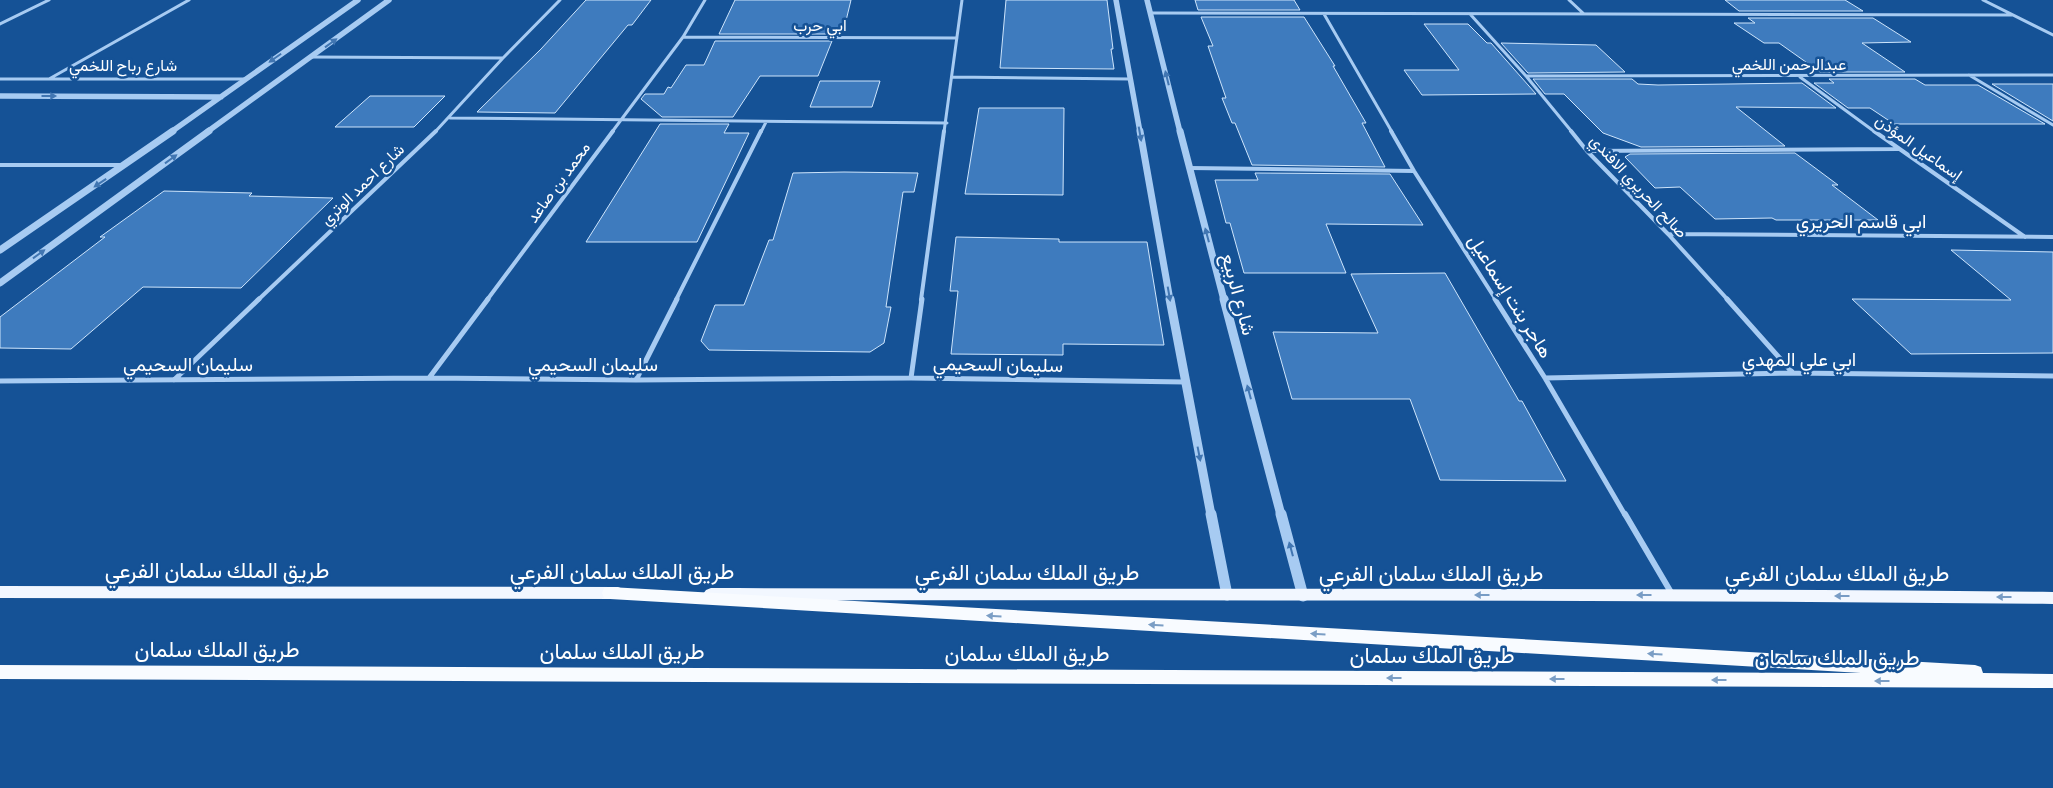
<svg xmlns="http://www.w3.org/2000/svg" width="2053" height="788" viewBox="0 0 2053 788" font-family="Signika,Vazirmatn,sans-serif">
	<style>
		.building { fill: #3e7bbe; stroke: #cee5fc }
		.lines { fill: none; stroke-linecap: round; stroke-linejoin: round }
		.minor-far3 { stroke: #a7cbf2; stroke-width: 3 }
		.minor-far2 { stroke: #a7cbf2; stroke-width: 4 }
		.minor-far1 { stroke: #a7cbf2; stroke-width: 5 }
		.minor { stroke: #a7cbf2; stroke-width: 6 }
		.tertiary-far3 { stroke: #a7cbf2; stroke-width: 5.5 }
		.tertiary-far2 { stroke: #a7cbf2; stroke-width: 7 }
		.tertiary-far1 { stroke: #a7cbf2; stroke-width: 9 }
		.tertiary { stroke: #a7cbf2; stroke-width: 11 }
		.primary { fill: #f2f7ff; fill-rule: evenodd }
		.trunk { fill: #f8fbff; fill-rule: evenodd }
		.oneway { fill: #4176b2 }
		.oneway2 { fill: #789cc5 }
		.oneway3 { fill: #7b9ec5 }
		.labels { text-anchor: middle; stroke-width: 5; stroke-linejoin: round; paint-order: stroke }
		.far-street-label { font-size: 16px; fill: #fff; stroke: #155296 }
		.street-label { font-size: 19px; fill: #fff; stroke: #155296 }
		.near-street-label { font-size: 22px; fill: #fff; stroke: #155296 }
	</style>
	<rect width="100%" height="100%" fill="#155296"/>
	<path class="building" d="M586,0h65l-19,25h-4l-73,88 -78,-1 64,-63z
		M735,0h116l-7,29h-8l-1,5h-116z
		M1006,0h101l6,49h-2l3,20 -114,-1z
		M1195,0h99l6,10h-102z
		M1725,0h120l18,11h-124z
		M1201,17h103l31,49h-2l33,57h-4l23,44 -133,-2 -17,-42h-3l-10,-25h4l-18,-52h5z
		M1748,18h125l38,24 -49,1 43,29h-85l-41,-29h-15l-30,-20h21z
		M1424,24h44l19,19h4l45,51 -114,1 -18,-25h55z
		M715,41h117l-14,35h-58l-27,41h-71l-21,-18 4,-5h19l4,-7 3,1 15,-23h18z
		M1501,43l95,2 29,27 -97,1z
		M1533,79h99l6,5 20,1 144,-2 34,25 -100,-1 49,39 -144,1 -38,-14 -39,-39h-19z
		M1829,79h86l10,6h53l67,39h-151l-24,-16h-22l-34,-25h20z
		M820,81h60l-8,26h-62z
		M1992,84h61v37z
		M370,96h75l-31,31h-79z
		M979,108h85l-1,87 -98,-1z
		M660,124h69l-5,9h25l-52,109h-111z
		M1795,153l43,32h-6l46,35h-102l-4,-2 -57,1 -35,-32 -25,1 -30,-31 5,-3z
		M844,172l74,1 -4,19h-11l-17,115h5l-7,36 -14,9 -161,-2 -8,-9 14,-36h29l25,-65h4l20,-67z
		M1255,173l135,1 33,51 -97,-1 20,49h-102l-14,-50h-4l-11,-43h43z
		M164,191l88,2 -3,3 84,2 -92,90 -98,-1 -72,62 -71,-1v-31l105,-80h-5z
		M956,237l103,2v3h88l17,103 -101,-1v11l-112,-1 7,-63h-8z
		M1951,250l102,2v101l-142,1 -59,-55 159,1z
		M1445,273l74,128h3l44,80 -126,-1 -30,-81h-118l-19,-67 105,1 -27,-59z"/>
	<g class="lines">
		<path class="minor-far3" d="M1569,0l15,14
			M1983,0l70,35
			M1152,13l860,2
			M1324,14l68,118
			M1470,14l56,62 46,56
			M0,24l49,-24
			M683,37l274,1
			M310,57l193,1
			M1969,75l84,50
			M1526,76l527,-1
			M952,77l178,2
			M1800,77l75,55
			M0,79h246
			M49,79l140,-79
			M450,118l497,5
			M435,132l68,-74 57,-58
			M612,132l71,-95 22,-37
			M761,132l5,-10
			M944,132l18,-132"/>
		<path class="minor-far2" d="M1391,131l23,40 82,129
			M1571,131l16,20 81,83 60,66
			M1874,131l151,106
			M1587,151l311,-2
			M0,165h122
			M1189,168l225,3
			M1668,234l385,3
			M258,300l178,-169
			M487,300l126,-169
			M676,300l85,-169
			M921,300l23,-169"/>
		<path class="minor-far1" d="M1495,299l50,79 80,137
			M1727,299l66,74
			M429,378l59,-79
			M911,378l11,-79
			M1545,378l248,-5 260,3
			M174,380l85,-81
			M636,380l41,-81
			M0,381l429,-3 207,2 275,-2 274,4"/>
		<path class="minor" d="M1625,514l47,80"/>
		<path class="tertiary-far3" d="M1116,0l24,132
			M1147,0l33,132
			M0,96l221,1
			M171,132l187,-132
			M207,132l182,-132"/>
		<path class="tertiary-far2" d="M1140,131l30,169
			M1180,131l44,169
			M0,250l173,-119
			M0,283l209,-152"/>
		<path class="tertiary-far1" d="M1170,299l41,216
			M1224,299l57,216"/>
		<path class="tertiary" d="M1211,514l16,81
			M1281,514l22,82"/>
		<path class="primary" d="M0,586l618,1 5,2 3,4 -3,4 -5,2 -618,-1z
			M711,588c447,2 895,-1 1342,4v12c-447,-5 -895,-3 -1342,-4l-5,-2 -3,-4 3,-4z"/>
		<path class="trunk" d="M610,587l1365,78 6,2 2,6 70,1v14l-2053,-9v-14l1861,8 -1251,-74 -6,-1 -2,-5 2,-5z"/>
	</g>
	<defs><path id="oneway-solid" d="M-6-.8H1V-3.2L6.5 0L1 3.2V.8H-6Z" transform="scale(1.25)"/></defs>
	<g class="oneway">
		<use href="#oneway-solid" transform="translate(331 43) rotate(-36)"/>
		<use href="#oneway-solid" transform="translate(275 58) rotate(145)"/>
		<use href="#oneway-solid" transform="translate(1167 78) rotate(-104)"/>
		<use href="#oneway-solid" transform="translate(49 96)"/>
		<use href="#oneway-solid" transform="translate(1140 134) rotate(80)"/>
		<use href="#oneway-solid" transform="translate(171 159) rotate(-36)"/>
		<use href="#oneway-solid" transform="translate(100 183) rotate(146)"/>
		<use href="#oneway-solid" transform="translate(1207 235) rotate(-105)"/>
		<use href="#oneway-solid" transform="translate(39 254) rotate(-36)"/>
		<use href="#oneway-solid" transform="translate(1169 294) rotate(80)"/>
		<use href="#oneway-solid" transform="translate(1249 392) rotate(-105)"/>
		<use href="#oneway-solid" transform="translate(1199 454) rotate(79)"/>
		<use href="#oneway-solid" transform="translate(1291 549) rotate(-105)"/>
	</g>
	<g class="oneway2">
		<use href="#oneway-solid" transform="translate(1482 595) rotate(180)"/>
		<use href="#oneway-solid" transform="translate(1644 595) rotate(180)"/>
		<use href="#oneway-solid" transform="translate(1842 596) rotate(-180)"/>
		<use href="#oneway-solid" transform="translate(2004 597) rotate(-180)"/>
	</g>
	<g class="oneway3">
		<use href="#oneway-solid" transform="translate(994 616) rotate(-177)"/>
		<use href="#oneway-solid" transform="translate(1156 625) rotate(-177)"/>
		<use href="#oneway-solid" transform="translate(1318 634) rotate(-177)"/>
		<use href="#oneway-solid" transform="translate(1655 654) rotate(-177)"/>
		<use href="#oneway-solid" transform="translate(1394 678) rotate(-180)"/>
		<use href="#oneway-solid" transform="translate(1557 679) rotate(-180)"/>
		<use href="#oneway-solid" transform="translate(1719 680) rotate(-180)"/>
		<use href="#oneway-solid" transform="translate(1882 681) rotate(-180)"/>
	</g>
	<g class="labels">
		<g class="far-street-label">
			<text x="820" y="31">ابي حرب</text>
			<text x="1789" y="70">عبدالرحمن اللخمي</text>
			<text x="123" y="71">شارع رباح اللخمي</text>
			<text transform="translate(1919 147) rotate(35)" y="6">إسماعيل المؤذن</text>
			<text transform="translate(558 182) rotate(-54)" y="6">محمد بن صاعد</text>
			<text transform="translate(362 184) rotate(-44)" y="6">شارع احمد الوتري</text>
			<text transform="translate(1639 186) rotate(47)" y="6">صالح الحريري الافندي</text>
		</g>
		<g class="street-label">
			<text x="1861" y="228">ابي قاسم الحريري</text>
			<text transform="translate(1239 294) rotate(75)" y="7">شارع الربيع</text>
			<text transform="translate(1511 296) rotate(58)" y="7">هاجر بنت إسماعيل</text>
			<text x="1799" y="366">ابي علي المهدي</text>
			<text x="188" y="371">سليمان السحيمي</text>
			<text x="593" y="371">سليمان السحيمي</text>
			<text transform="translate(998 364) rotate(1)" y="7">سليمان السحيمي</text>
		</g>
		<g class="near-street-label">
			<text x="217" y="578">طريق الملك سلمان الفرعي</text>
			<text x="622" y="579">طريق الملك سلمان الفرعي</text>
			<text x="1027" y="580">طريق الملك سلمان الفرعي</text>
			<text x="1431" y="581">طريق الملك سلمان الفرعي</text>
			<text x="1837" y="581">طريق الملك سلمان الفرعي</text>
			<text x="217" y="657">طريق الملك سلمان</text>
			<text x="622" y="659">طريق الملك سلمان</text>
			<text x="1027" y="661">طريق الملك سلمان</text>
			<text x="1432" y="663">طريق الملك سلمان</text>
			<text x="1837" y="665">طريق الملك سلمان</text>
		</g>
	</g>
</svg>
